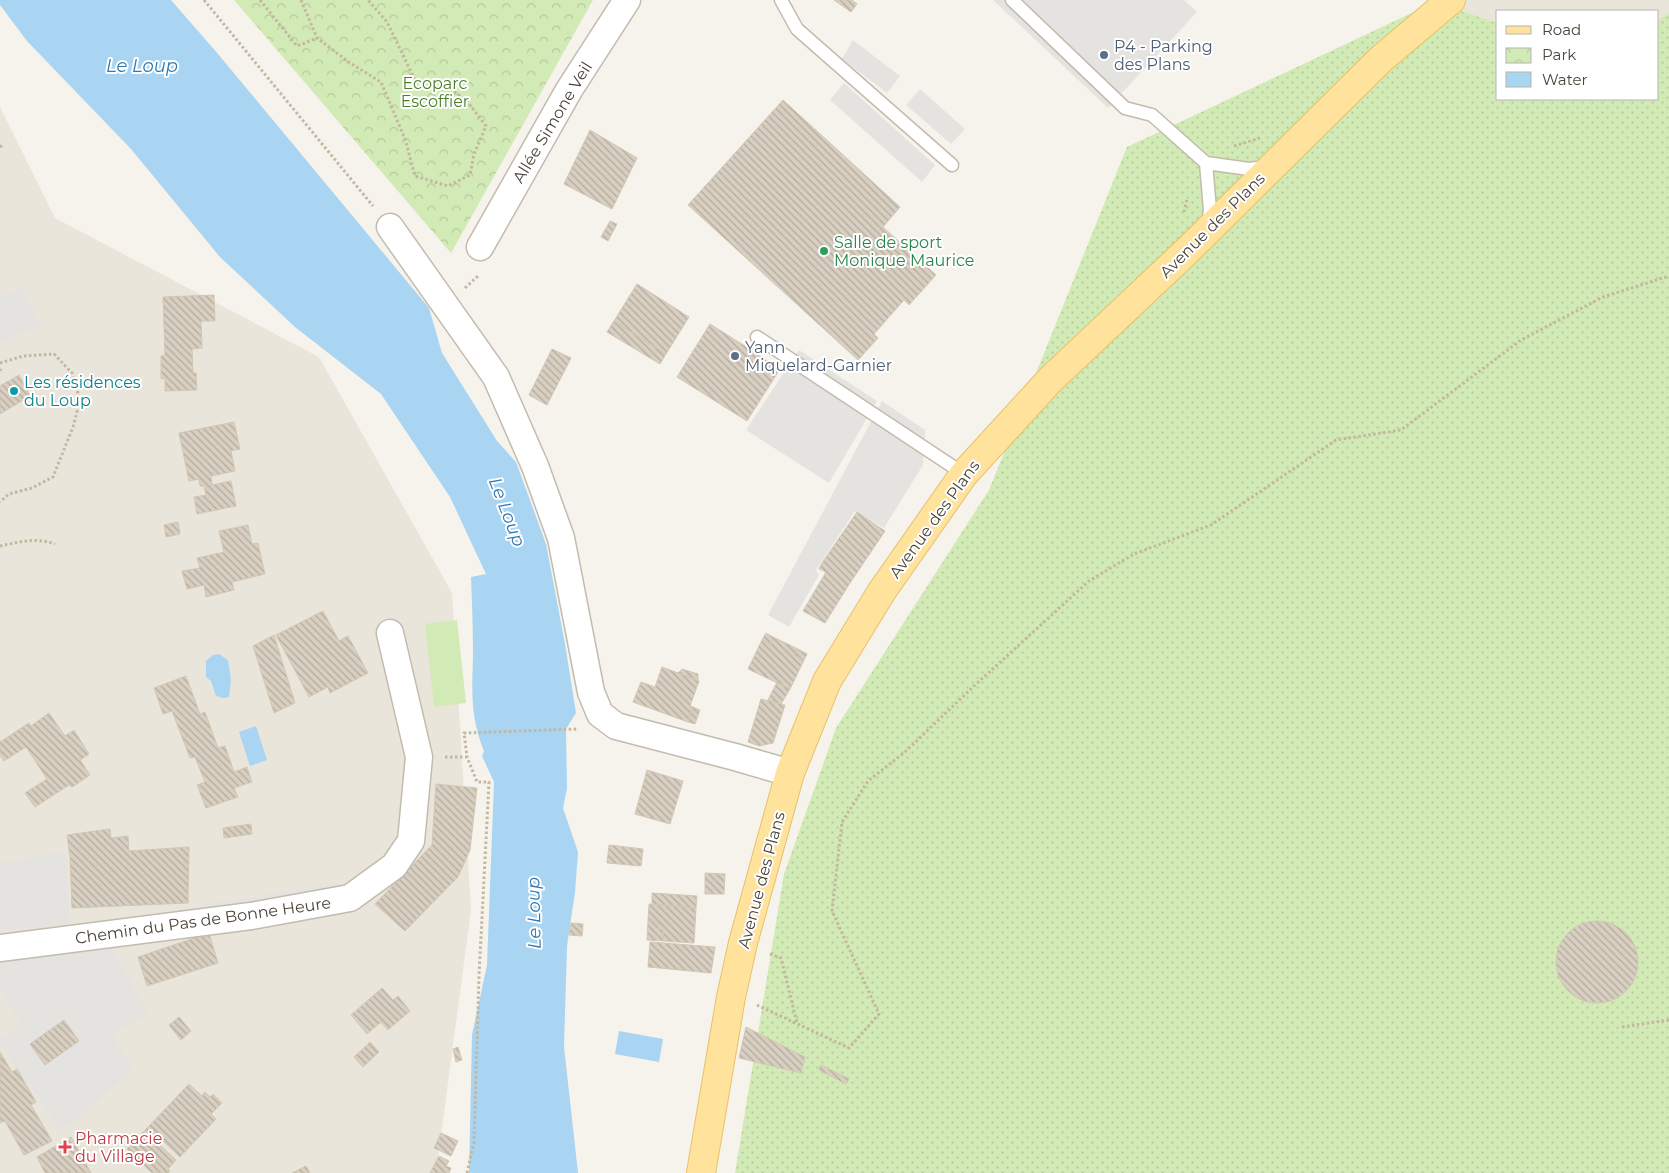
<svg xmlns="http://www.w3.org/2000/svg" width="1669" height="1173" viewBox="0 0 1669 1173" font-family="Montserrat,sans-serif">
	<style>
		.residential { fill: #eae5da }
		.grass { fill: url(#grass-dots) }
		.park { fill: url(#park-crowns) }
		.pitch { fill: #d2eab5 }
		.parking { fill: #e5e3e0 }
		.water { fill: #a9d4f2 }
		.building { fill: url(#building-back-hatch); stroke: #d3c7b4 }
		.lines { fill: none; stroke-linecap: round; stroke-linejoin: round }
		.lane-casing { stroke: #c2bbae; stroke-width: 15 }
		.street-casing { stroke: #c2bbae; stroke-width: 29 }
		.primary-casing { stroke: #e6c16a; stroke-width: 30 }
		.path { stroke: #c4b79f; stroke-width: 3; stroke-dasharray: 2.5 2.5; stroke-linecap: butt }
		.lane { stroke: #fff; stroke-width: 12 }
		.street { stroke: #fff; stroke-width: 26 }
		.primary { stroke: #ffe39c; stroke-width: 28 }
		.service-dot { fill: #5c6f8a; stroke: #fff; stroke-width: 2 }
		.leisure-dot { fill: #2e9e5b; stroke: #fff; stroke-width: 2 }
		.culture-dot { fill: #0f9aa8; stroke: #fff; stroke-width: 2 }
		.health-dot { fill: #e0444e; stroke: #fff; stroke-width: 2 }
		.labels { text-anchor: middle; stroke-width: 4; stroke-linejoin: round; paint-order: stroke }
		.service-label { font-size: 16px; fill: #4e5e75; stroke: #fff; text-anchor: start }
		.park-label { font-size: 16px; fill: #4a7f2a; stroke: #fff }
		.street-label { font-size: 16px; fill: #4b4439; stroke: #fff }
		.leisure-label { font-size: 16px; fill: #27864d; stroke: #fff; text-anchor: start }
		.culture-label { font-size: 16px; fill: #0d838f; stroke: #fff; text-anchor: start }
		.health-label { font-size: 16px; fill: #be3a42; stroke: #fff; text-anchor: start }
		.water-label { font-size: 18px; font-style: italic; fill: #2e7ab2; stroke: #fff }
	</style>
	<defs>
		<pattern id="grass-dots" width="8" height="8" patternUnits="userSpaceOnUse" patternTransform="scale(1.25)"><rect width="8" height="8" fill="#d2eab5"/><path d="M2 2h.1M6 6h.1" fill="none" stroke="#b6ca9c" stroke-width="1.8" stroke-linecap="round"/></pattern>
		<pattern id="park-crowns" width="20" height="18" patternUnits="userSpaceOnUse" patternTransform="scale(1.25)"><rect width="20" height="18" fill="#d2eab5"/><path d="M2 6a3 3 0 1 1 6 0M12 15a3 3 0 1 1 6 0" fill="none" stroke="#b6ca9c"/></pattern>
		<pattern id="building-back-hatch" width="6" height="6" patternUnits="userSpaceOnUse" patternTransform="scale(1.25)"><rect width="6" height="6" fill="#d8cfc1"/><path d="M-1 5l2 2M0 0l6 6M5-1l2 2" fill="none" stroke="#b1aa9e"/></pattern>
	</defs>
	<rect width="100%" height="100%" fill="#f6f3ec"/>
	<path class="residential" d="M1437,0h232v13l-11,7v-9h-160v12l-63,-21z
		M0,107l55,111 264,139 133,236 19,317 -35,263h-436z"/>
	<path class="grass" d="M1435,2l63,21v76h160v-79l11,-7v1160h-934l49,-299 52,-146 153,-238 138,-343z"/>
	<path class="park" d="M234,0h359l-142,253z"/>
	<path class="pitch" d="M457,620l9,83 -32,4 -9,-83z"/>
	<path class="parking" d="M993,0h191l13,12 -89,96z
		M853,40l47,36 -13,17 -45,-34z
		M844,83l91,82 -13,17 -92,-82z
		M920,89l45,40 -14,15 -45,-39z
		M21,287l20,37 -41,19v-46z
		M799,350l78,51 -48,82 -83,-53z
		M882,401l43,29 -2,35 -39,63 -29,-17 -39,59 3,5 -30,52 -21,-12z
		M66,852l4,72 -68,7 -2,-11v-57z
		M342,883l2,13 -138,24 -2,-16z
		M112,949l36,64 -36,23 22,34 -73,62 -61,-88v-6l21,-13 -21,-35v-28z"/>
	<path class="water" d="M0,0h171l47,54 211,254 13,45 55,88 19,21 30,82 19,100 11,69 -10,16 1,59 -4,20 15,44 -3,40 -8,54 -3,101 14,126h-109l3,-138 15,-70 7,-183 -12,-26 2,-5c-14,-35 -12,-59 -11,-96 0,-26 -1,-52 -2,-78l15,-3 -36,-77 -69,-103 -86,-67 -75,-70 -89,-108 -104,-108 -27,-36z
		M219,654l9,6 3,20 -2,17 -6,1 -7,-2 -5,-15 -5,-4v-16l7,-6z
		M256,726l11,34 -17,6 -11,-34z
		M619,1031l44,8 -4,23 -44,-8z"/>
	<path class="building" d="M834,0h18l5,4 -6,8z
		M783,100l117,107 -17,20 53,48 -27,30 -5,-5 -30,34 4,4 -20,22 -170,-155z
		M590,130l47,28 -25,51 -48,-25z
		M610,221l7,3 -9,17 -7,-4z
		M637,284l52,33 -23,37 -52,-33z
		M214,295l1,26h-14l1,27 -10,1 1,24h3l1,17 -32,1v-13l-4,1v-23l4,-1 -2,-58z
		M614,321l52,33 -6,10 -53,-32z
		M710,324l38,24 3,-4 10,6 -3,5 22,14 -33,52 -70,-44z
		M552,349l19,9 -24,47 -18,-10z
		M19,375l11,21 -30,18v-28z
		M234,422l6,27 -9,2 4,20 -24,5 1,9 19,-4 5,25 -39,8 -3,-17 12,-2 -2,-9h-4l-1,-7 -10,2 -10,-48z
		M857,512l28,19 -35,52 -25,40 -22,-12 23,-39 -7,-3 3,-6z
		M178,522l2,12 -14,3 -2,-12z
		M248,525l4,19 6,-1 7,31 -33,8 2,8 -28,7 -2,-12 -17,4 -5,-18 18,-3 -3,-10 27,-6 -5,-21z
		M323,611l16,30 9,-5 20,37 -38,20 -2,-6 -19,10 -33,-62z
		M766,633l7,4 -3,7 -8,-4z
		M274,635l21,68 -21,10 -21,-67z
		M773,637l25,12 -4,6 10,5 -14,29 -42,-20 14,-29 8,4z
		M798,649l9,5 -3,6 -10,-5z
		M662,667l37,14 -9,25 3,1 -5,15 -55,-20 8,-20 14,5z
		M682,669l16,5v6l-20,-7z
		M186,676l14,38 5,-2 13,36 7,-2 9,26 13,-5 5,15 -18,6 4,9 -32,11 -9,-23 8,-3 -10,-25 -5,1 -18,-47 -9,3 -9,-26z
		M777,682l13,7 -9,15 -13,-4z
		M761,699l24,6 -12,38 -14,3 -11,-4z
		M693,707l7,3 -5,14 -7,-2z
		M49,713l16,23 9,-6 15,24 -9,6 10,15 -18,12 -3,-2 -34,22 -10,-14 22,-14 -21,-32 -22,14 -4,-6v-13l29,-19 2,3z
		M647,770l36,11 -13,43 -35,-10z
		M436,784l41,4 -7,62 -12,27 -53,54 -30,-27 57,-59z
		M251,824l1,10 -28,4 -1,-10z
		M110,829l1,9 17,-2 1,15 60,-4 -1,56 -116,5 -2,-51 -3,-22z
		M609,845l34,4 -2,17 -34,-3z
		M705,873l20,1 -1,20h-19z
		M652,893l45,3 -1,12 -44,-4z
		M649,904l47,4 -2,35 -31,-2v-11l-5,-1v-7l-10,-1z
		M648,921l10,1v7l5,1v11l-16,-1z
		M1556 962a41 41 0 1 1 82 0a41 41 0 1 1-82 0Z
		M571,923l12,1 -1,12 -13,-1z
		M209,933l9,30 -71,23 -9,-29z
		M650,942l65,5 -4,26 -63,-6z
		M382,988l11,12 5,-4 12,15 -22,19 -7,-8 -14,12 -16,-19z
		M179,1017l12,14 -10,9 -12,-15z
		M64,1020l15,21 -34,24 -15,-21z
		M746,1027l59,30 -4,16 -62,-15z
		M370,1042l9,10 -16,15 -9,-10z
		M458,1047l4,13 -6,2 -3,-13z
		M0,1052l12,20 5,-3 19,33 -5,3 21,36 -28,14 -19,-34 -5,2z
		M821,1065l28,14 -3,5 -27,-14z
		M189,1084l13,12 3,-4 5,5 3,-3 9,9 -11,11 5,5 -36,38 -18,-17 -3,4 17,16 -8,9 2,2 -2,2h-16l-25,-24z
		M441,1133l17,8 -7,15 -17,-8z
		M71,1137l20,36h-46l-8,-16z
		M439,1156l10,5 -3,5 5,2 -2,5h-19z
		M306,1166l4,7h-18z"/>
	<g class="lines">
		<defs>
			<path id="lane" d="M781,0l16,29 155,136
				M1012,0l113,108 27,7 54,48 43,6 17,-2
				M1206,163l4,47 -2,15
				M757,337l207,137"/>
			<path id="street" d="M390,227l106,150 39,89 26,72 30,154 9,22 16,12 119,31 55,16
				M480,247l89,-157 58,-90
				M0,948l251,-32 99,-18 44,-32 17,-25 8,-84 -29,-124"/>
			<path id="primary" d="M701,1173l30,-176 12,-54 47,-170 37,-92 55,-90 82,-117 86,-94 139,-131 192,-190 70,-59"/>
		</defs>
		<use href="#lane" class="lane-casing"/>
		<use href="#street" class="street-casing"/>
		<use href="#primary" class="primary-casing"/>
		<path class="path" d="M204,0l169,206
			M260,0l37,46 20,-8
			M301,0l16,38 33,25 31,19 24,57 10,37 33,10 22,-11 4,-21 12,-28 -19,-25 -26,-19 -26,-2 -28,-58 -19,-22
			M1234,146l26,-8
			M0,147l4,-3
			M1184,212l3,-13
			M465,288l14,-13
			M0,363l23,-7 31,-2 18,19 8,27 -7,27 -20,50 -21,11 -23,6 -9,8
			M0,369l1,2
			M0,546c19,-4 36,-9 55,-2
			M445,757h22
			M770,954l11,4 16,65
			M757,1005l92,43 30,-34 -47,-103 10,-89 26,-41 37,-29 69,-66 115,-105 45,-27 77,-29 125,-85 65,-10 120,-90 82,-43 66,-21
			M1622,1027l47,-7
			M467,1173l7,-31 5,-166 10,-194h-12l-10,-25 -3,-24 114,-4"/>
		<use href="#lane" class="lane"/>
		<use href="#street" class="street"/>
		<use href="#primary" class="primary"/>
	</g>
	<g class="service-dot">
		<circle cx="1104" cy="55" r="5"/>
		<circle cx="735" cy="356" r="5"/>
	</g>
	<circle class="leisure-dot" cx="824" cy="251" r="5"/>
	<circle class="culture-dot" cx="14" cy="391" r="5"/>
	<path class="health-dot" d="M62.5 1139.5h5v5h5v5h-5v5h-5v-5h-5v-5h5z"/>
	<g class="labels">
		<g class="service-label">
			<text x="1114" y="52">P4 - Parking<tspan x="1114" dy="18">des Plans</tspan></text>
			<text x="745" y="353">Yann<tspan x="745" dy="18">Miquelard-Garnier</tspan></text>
		</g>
		<g class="park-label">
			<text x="435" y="89">Ecoparc<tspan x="435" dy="18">Escoffier</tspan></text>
		</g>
		<g class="street-label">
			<text transform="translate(552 122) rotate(-59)" y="6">Allée Simone Veil</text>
			<text transform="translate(1212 225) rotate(-45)" y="6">Avenue des Plans</text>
			<text transform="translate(934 519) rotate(-54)" y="6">Avenue des Plans</text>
			<text transform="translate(761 880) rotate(-75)" y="6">Avenue des Plans</text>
			<text transform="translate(203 920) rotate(-8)" y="6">Chemin du Pas de Bonne Heure</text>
		</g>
		<g class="leisure-label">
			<text x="834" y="248">Salle de sport<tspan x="834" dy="18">Monique Maurice</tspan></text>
		</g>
		<g class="culture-label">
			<text x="24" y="388">Les résidences<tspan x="24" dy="18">du Loup</tspan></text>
		</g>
		<g class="health-label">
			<text x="75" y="1144">Pharmacie<tspan x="75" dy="18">du Village</tspan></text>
		</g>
		<g class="water-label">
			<text x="142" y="72">Le Loup</text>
			<text transform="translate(507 512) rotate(69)" y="6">Le Loup</text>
			<text transform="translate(534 913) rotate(-91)" y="6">Le Loup</text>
		</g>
	</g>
	<rect x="1496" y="10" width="162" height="90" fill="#ffffff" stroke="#b7b4b0"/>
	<rect x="1506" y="26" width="25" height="8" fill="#ffe39c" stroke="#b7b4b0"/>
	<text x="1542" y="35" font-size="15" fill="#4b4439">Road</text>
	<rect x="1506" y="48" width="25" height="15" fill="url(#park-crowns)" stroke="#b7b4b0"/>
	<text x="1542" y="60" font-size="15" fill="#4b4439">Park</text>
	<rect x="1506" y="72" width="25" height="15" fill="#a9d4f2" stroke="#b7b4b0"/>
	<text x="1542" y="85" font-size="15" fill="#4b4439">Water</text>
</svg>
